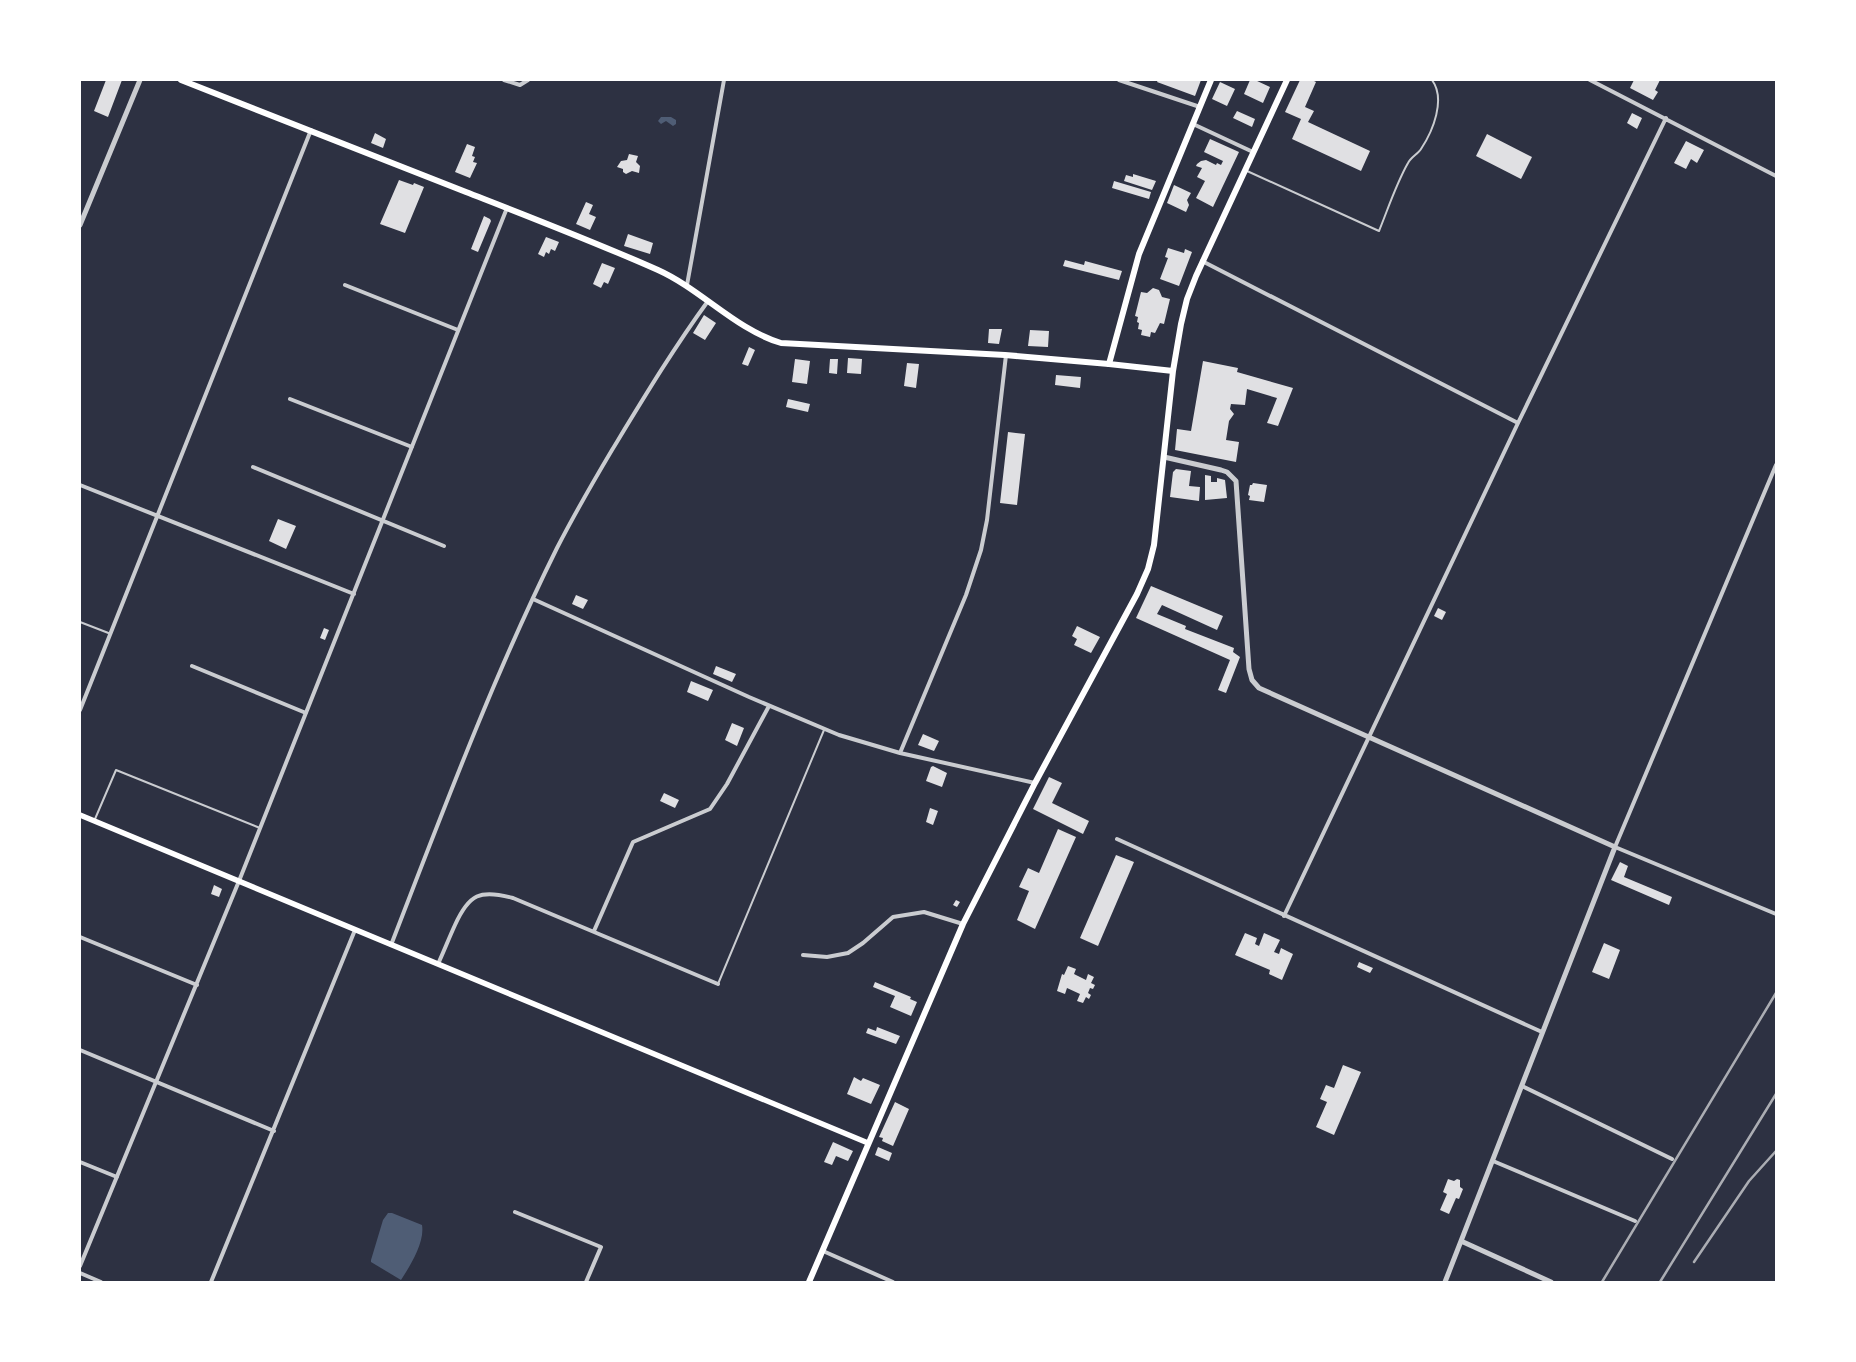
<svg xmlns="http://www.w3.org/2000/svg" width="1856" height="1362" viewBox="0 0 1856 1362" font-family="Roboto,sans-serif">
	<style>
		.water { fill: #4f5d75 }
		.building { fill: #e0e0e3 }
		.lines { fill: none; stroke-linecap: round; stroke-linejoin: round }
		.service { stroke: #caccd0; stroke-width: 2 }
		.minor { stroke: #caccd0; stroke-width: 4 }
		.tertiary { stroke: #caccd0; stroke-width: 5 }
		.secondary { stroke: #fff; stroke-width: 5.5 }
		.primary { stroke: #fff; stroke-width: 6 }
		.trunk { stroke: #fff; stroke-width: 6 }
		.rail { stroke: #abadb3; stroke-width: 2.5 }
	</style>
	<rect width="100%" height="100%" fill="#2d3142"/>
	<path class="water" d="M661,117h10l5,3v4l-3,2 -7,-5 -5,3 -3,-3z
		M388,1213h4l30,12c3,17 -12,41 -21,55l-30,-18v-2l12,-40z"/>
	<path class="building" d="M106,80h16l-14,37 -14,-6z
		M1158,80h43l-6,16 -38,-14z
		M1250,80h5l15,7 -7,16 -19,-9z
		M1300,80h12l4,2 -11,25 9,4 -6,11 62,29 -9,20 -69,-32 9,-20 -16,-7z
		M1634,80h26l-5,10 3,2 -5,8 -23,-12z
		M1220,82l15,7 -8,17 -15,-7z
		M1237,111l18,8 -3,8 -19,-9z
		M1632,113l10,5 -5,11 -10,-6z
		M375,133l11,6 -3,9 -12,-5z
		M1487,134l45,23 -11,22 -45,-23z
		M1210,139l29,13 -26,55 -17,-9 9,-17 -8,-4 5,-9 -6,-2 1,-2 4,-3 5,-1 10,5 1,-2 4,2 2,-4 -19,-9z
		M1686,141l18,9 -7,13 -6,-4 -5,10 -12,-6z
		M467,144l8,3 -3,9 3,1 -2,5 4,1 -7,15 -15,-6z
		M629,154l9,2 -2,6 4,4 -1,7 -7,-2 -6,3 -3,-2v-3l-6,-2 4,-6 6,-1z
		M1133,174l23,7 -4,9 -28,-9 2,-6 7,2z
		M399,180l14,5 1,-2 10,4 -19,46 -25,-9z
		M1114,181l37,11 -2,7 -37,-11z
		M1174,185l17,8 -4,7 2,5 -3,7 -19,-9z
		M586,202l7,3 -4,9 7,3 -6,13 -14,-6z
		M484,216l6,3 1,2 -13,31 -7,-3z
		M628,234l25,9 -3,11 -26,-8z
		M546,237l13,5 -4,9 -4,-2 -2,5 -3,-2 -2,5 -6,-3z
		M1168,248l16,5 1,-4 7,3 -13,34 -19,-7 8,-21 -3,-1z
		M1065,260l19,5 1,-4 37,10 -3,9 -56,-14z
		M602,263l13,5 -7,16 -4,-2 -3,6 -8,-4z
		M1153,288l6,2 3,7 8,2 -6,25 -4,-1 -5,10 -4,-1 -1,5 -9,-2 1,-5 -4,-1 1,-6 -2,-1 1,-5 -3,-1 6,-24 6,1z
		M704,315l12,8 -11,17 -12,-7z
		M989,329h13l-3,15 -11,-1z
		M1030,330l19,1 -1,16 -20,-1z
		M749,347l6,3 -7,16 -6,-2z
		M848,358l14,1 -1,15 -14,-1z
		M795,359l15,2 -3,23 -15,-2z
		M830,359h8l-1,15 -8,-1z
		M1203,361l35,7 -1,4 56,16 -15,38 -11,-3 10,-25 -30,-9 -2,16 -14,-1 -1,5 4,5 -5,7 -3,19 13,2 -3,20 -61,-12 2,-21 14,2z
		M907,363l12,1 -3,24 -12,-2z
		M1056,375l25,2 -1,11 -25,-3z
		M788,399l22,5 -2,8 -22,-5z
		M1008,432l17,2 -8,71 -17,-2z
		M1176,469l15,2 -2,15 11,1 -1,14 -29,-4 3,-25z
		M1205,475l6,1v6h6v-4l8,2 2,18 -22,2z
		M1253,483l14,2 -3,17 -15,-2 1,-4 -2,-1 2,-10h2z
		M278,519l18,7 -10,23 -17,-8z
		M1151,586l72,30 -6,14 -55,-25 -5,9 29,12 -1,3 49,19 -1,4 7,5 -14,36 -8,-3 12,-30 -94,-42z
		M576,595l12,5 -5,9 -11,-5z
		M1438,608l8,4 -4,8 -8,-4z
		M1077,626l23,11 -9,16 -17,-8 3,-6 -5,-3z
		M324,628l5,2 -4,10 -5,-2z
		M716,666l20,8 -4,8 -19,-8z
		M691,681l22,9 -5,11 -21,-9z
		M732,723l12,5 -7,18 -12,-6z
		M923,734l16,7 -5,10 -16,-6z
		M933,766l14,7 -5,14 -16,-6 5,-14z
		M1049,777l13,6 -10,20 37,18 -6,13 -50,-25z
		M664,793l15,7 -4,8 -15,-7z
		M930,808l8,3 -5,14 -7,-3z
		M1058,829l18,8 -41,92 -18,-9 12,-29 -10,-4 9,-19 11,5z
		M1116,855l18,7 -36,84 -18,-8z
		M1620,862l8,4 -4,11 48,20 -3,8 -58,-25z
		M214,885l8,4 -3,8 -8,-3z
		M956,900l4,2 -3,5 -4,-2z
		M1245,933l12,5 -2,6 4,2 5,-13 16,7 -6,12 5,2 2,-6 12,6 -11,26 -13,-6 1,-4 -35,-15z
		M1604,943l16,7 -11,29 -17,-7z
		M1359,962l14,6 -3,5 -13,-6z
		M1068,966l8,3 -2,5 12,6 2,-6 6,3 -3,6 4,2 -2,4 -3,-1 -2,5 3,2 -2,4 -3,-2 -3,6 -6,-2 3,-7 -13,-6 -2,6 -8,-3 5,-17 2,1z
		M875,982l36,15 -1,2 7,3 -6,14 -21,-9 5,-11 -22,-9z
		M877,1027l23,9 -4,8 -30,-11 2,-5 8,3z
		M1343,1065l18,7 -27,63 -18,-8 11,-25 -7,-3 6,-14 8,3z
		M854,1077l7,4 2,-3 17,7 -9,19 -24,-10z
		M895,1102l14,7 -16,37 -11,-5 1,-3 -4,-1z
		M833,1142l20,9 -5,10 -12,-5 -4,9 -8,-3z
		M878,1147l14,6 -3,8 -14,-6z
		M1448,1179l6,2 3,-2 3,1v7l3,2 -4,10 -3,-1 -7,16 -9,-4 7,-16 -4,-2z"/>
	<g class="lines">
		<path class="service" d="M1247,171l132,60c9,-22 17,-47 29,-68 3,-6 10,-9 13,-14 12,-18 25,-50 11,-69
			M80,622l31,12
			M95,819l21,-49 144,58
			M718,984l106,-254"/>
		<path class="minor" d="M504,80l16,5 8,-5
			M1119,80l81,27
			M1590,80l186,96
			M1193,124l60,28
			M1202,261l316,162
			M345,285l113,45
			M687,285l37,-205
			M290,399l122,48
			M1776,465l-161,382 161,67
			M253,467l191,79
			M80,485l274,109
			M533,599l216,98 90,38 61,18 135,30
			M192,666l114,47
			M80,710l231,-580
			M900,753l66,-158 15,-45 6,-30 19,-165
			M1117,839l425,193
			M1284,916l234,-493 148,-305
			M594,931l39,-89 77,-33 17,-25 42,-78
			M80,937l117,48
			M391,945c52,-134 102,-268 166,-397 17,-33 36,-66 55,-98 31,-51 61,-101 96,-149
			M803,955l24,2 21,-4 15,-10 30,-26 31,-5 39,12
			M438,964c6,-13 11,-26 17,-39 14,-31 25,-36 58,-27l205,86
			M80,1050l194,81
			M1522,1086l150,73
			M1493,1161l142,60
			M80,1162l37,15
			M515,1212l86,35 -15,35
			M823,1251l70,31
			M80,1266l159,-385 268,-673
			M80,1273l21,9
			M211,1282l144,-352"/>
		<path class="tertiary" d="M80,225l60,-145
			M1164,457l57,13 6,2 9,9 13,188 3,11 7,8 356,159 -170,435
			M1461,1241l90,41"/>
		<path class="secondary" d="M80,815l788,328"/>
		<path class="primary" d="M181,80c95,37 190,74 285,112 64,25 129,50 192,78 44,20 77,59 123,73l224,12 104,9"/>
		<path class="trunk" d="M1173,371l-64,-7 30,-110 72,-174
			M809,1282l154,-358 72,-141 102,-189 11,-25 6,-24 19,-174 8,-47 6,-25 9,-23 91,-196"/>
		<path class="rail" d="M1694,1262l55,-81 27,-30
			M1602,1282l174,-289
			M1660,1282l116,-188"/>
	</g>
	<rect width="1856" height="1362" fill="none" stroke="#ffffff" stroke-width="162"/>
</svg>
